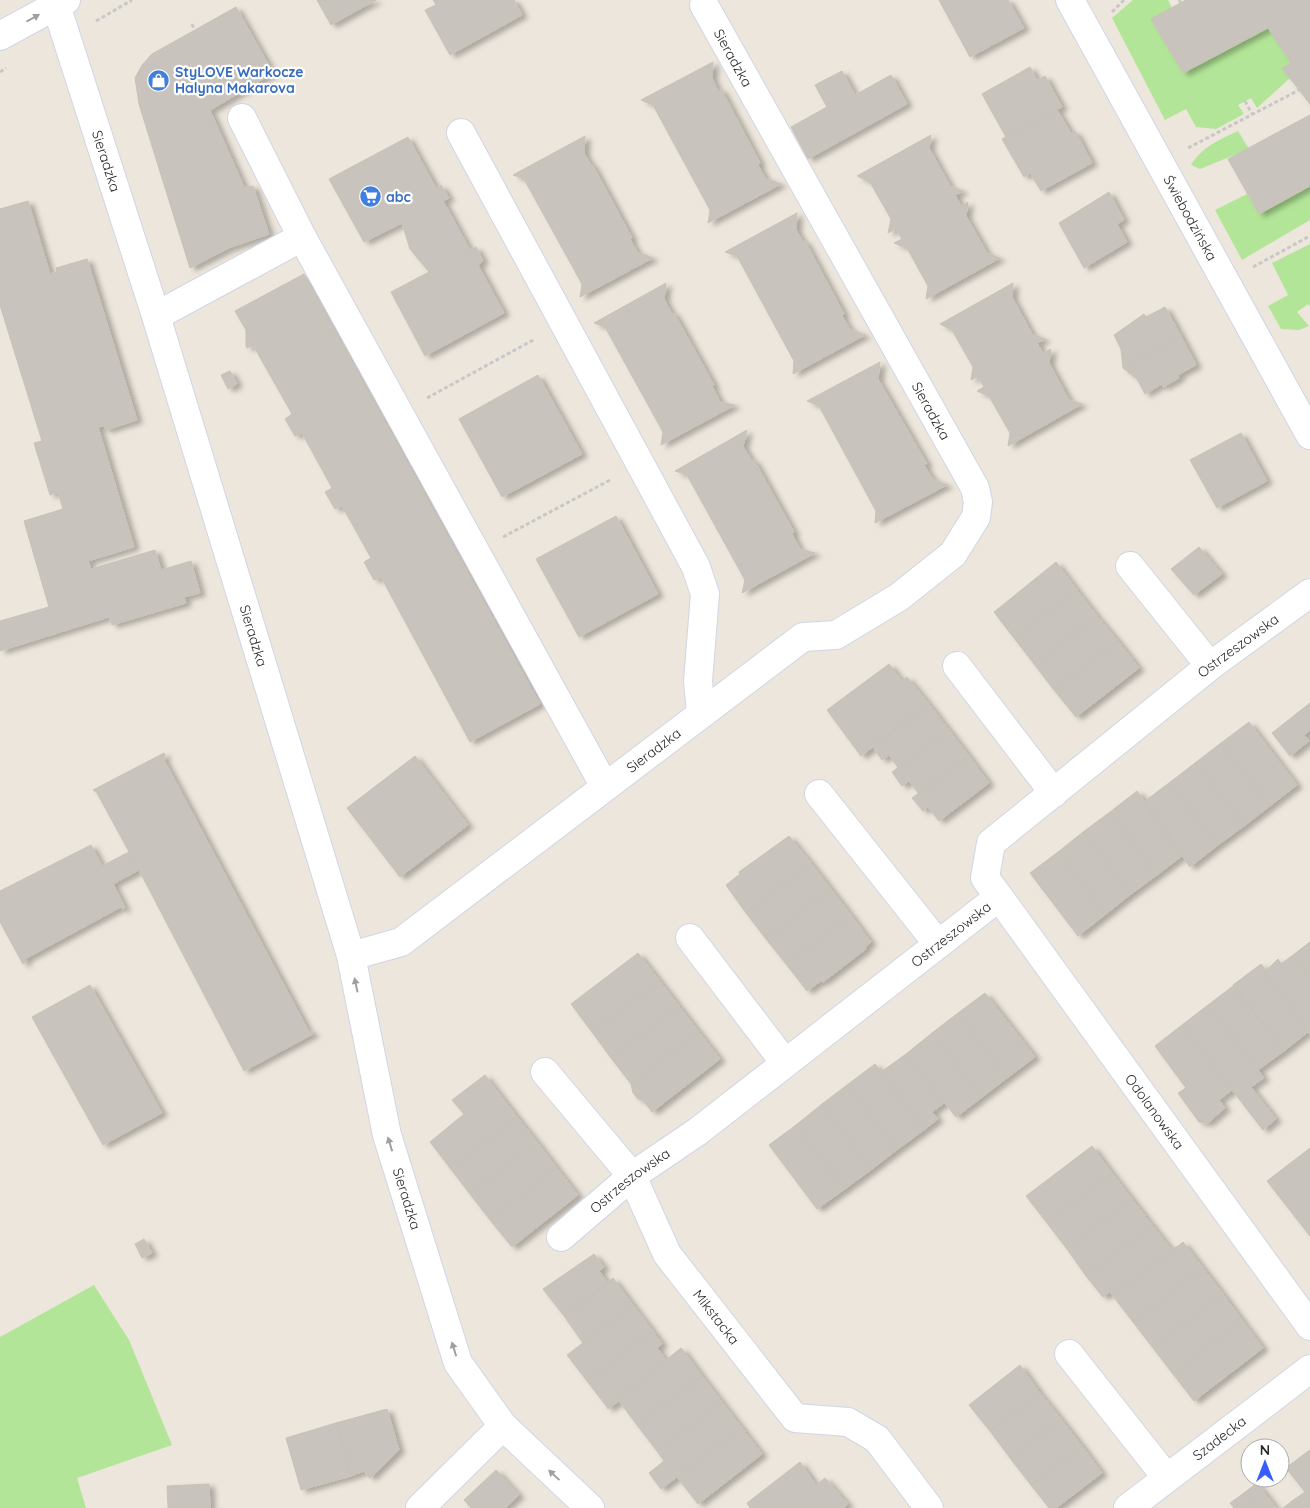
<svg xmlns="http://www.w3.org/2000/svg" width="1310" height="1508" viewBox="0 0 1310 1508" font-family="Quicksand,sans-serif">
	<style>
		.green { fill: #b2e597 }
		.building { fill: #c8c3bc; stroke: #c8c2b6; filter: url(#shadow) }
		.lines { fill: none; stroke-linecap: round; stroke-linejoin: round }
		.street-casing { stroke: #d1d5e4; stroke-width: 30 }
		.secondary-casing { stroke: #d1d5e4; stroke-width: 30 }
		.path { stroke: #c8c8c8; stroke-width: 3; stroke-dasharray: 4 2.5; stroke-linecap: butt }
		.street { stroke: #fff; stroke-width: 28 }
		.secondary { stroke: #fff; stroke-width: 28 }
		.oneway { fill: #9f9f9f }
		.labels { text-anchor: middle; stroke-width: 4.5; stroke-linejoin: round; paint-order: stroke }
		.street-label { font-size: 14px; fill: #2a2a2a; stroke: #fff }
		.shop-label { font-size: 14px; font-weight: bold; fill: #366cbe; stroke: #fff; text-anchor: start }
	</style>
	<defs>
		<filter id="shadow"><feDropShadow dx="5.5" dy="3" stdDeviation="2.5" flood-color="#0004"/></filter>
	</defs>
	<rect width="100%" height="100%" fill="#ede6dc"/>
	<path class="green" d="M1133,0h35l4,8 -21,11 32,54 85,-45 23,35 -9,5 8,10 -33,30 -6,-10 -13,7 6,9 -28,15 -20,-2 -10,-18 -21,11 -53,-102z
		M1238,131l11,18 -49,20 -9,-4c12,-19 28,-25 47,-34z
		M1310,186v34l-68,40 -27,-50 32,-16 12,20z
		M1310,244v62l-2,-2 -11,8 12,14 -10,4 -18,-1 -13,-23 20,-11 -16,-32z
		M94,1285l35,55 43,105 -95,33 9,30h-86v-171z"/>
	<path class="building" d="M317,0h59l-45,25z
		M433,0h81l8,15 -72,40 -25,-45 11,-5z
		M939,0h69l16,28 -54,29z
		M1186,0h124v104l-28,-36 9,-5 -23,-35 -85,45 -32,-54z
		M236,7l37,66 -61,36 -3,-1 35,79 9,-1 16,48 -40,14 -39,20 -51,-164 -4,-26 7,-13 10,-11z
		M713,62l-1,16 6,13 3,-2 39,74 -2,2 7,13 16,6 -73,39 2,-13 -57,-105 -12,-5z
		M1030,67l7,13 8,-4 17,31 -56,30 -24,-43z
		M842,71l13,24 36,-20 16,29 -99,55 -17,-32 36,-20 -12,-22z
		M1057,110l14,23 4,-2 17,32 -51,28 -11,-18 -6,4 -22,-38z
		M1310,115v71l-51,28 -31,-55z
		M931,135l-2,13 21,38 13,5 -8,4 6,11 7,-4 -2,14 21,37 13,5 -74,41 2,-13 -21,-38 -13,-5 8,-4 -6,-10 -8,4 3,-14 -21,-37 -13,-6z
		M585,136l-1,17 7,12 1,-1 40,74 -2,1 7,13 16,6 -73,39 2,-13 -58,-105 -11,-4z
		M408,137l28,51 5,-3 8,13 -6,3 27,49 6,-3 7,14 -5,4 26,48 -79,43 -34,-64 38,-20 -19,-23 -8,-26 -38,19 -35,-63z
		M1109,192l15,28 -7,4 10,18 -43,26 -25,-45z
		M28,201l22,73 7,-2 -1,-4 31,-9 50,161 -31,10 -2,-4 -6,1 36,120 -46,14 3,8 64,-19 6,20 30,-9 9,32 -16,4 2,6 -74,22 -3,-8 -109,34v-30l49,-14 -25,-86 39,-12 -5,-17 -8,3 -16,-52 8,-2 -42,-136v-96z
		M797,213l-1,17 7,12 2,-1 39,73 -2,2 8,13 15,6 -72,39 1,-13 -57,-105 -12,-4z
		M304,274l236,430 -70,38 -89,-165 -7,3 -10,-18 7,-4 -29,-52 -7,3 -10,-17 7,-4 -30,-55 -7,3 -10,-17 7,-5 -39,-69 -6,3 -1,-2v-16l-11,-19z
		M666,283l-2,16 8,15 2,-1 40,72 -2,1 8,16 15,3 -74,40 2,-13 -58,-105 -11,-4z
		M1013,283l-1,14 20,37 13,5 -8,4 6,10 8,-4 -2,14 20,37 13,4 -74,42 2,-13 -21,-37 -12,-5 7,-4 -6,-11 -7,4 2,-13 -21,-37 -12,-6z
		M1165,307l16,29 -58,32 -2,-19 -7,-14 30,-21 2,3z
		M1181,336l15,29 -18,10 1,3 -16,9 -1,-3 -17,10 -8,-15 -14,-11z
		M880,362l-2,17 49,85 -3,1 8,13 15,7 -72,38 1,-12 -57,-105 -12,-5z
		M230,371l7,13 -9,5 -7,-14z
		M538,375l44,79 -80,43 -43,-78z
		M747,430l-4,16 9,15 2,-1 40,72 -2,2 8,15 15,4 -73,40 3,-13 -58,-105 -12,-4z
		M1241,433l26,48 -50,27 -27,-48z
		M616,516l42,78 -79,43 -43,-78z
		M1199,547l23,27 -28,21 -23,-26z
		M1056,562l21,28 -63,48 -20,-26z
		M1077,590l20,26 -63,48 -20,-26z
		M1097,616l21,25 -64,49 -20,-26z
		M1118,641l21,27 -63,49 -22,-27z
		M889,664l13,17 5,-4 22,27 -68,52 -34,-46z
		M1310,703v27l-6,5 5,6 -19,15 -18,-23z
		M929,704l20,26 -50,39 -10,-14 -7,5 -10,-14z
		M1249,722l48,63 -27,21 -49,-63z
		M949,730l20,26 -50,38 -10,-13 -7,5 -10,-14z
		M1221,743l49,63 -26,20 -49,-63z
		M164,753l1,3 -2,2 146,274 2,-2 2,4 -69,37 -105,-201 -42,-77 -4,-3z
		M415,756l53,69 -68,52 -53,-69z
		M969,756l20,27 -50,38 -11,-14 -5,4 -11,-13z
		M1195,763l49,63 -26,19 -49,-62z
		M1169,783l49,62 -28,22 -50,-69 5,3z
		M1137,791l45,61 -2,2 2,2 -25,19 -47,-63z
		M1110,812l47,63 -26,19 -48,-62z
		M1083,832l48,62 -25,20 -48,-62z
		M789,836l22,27 -65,50 -20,-28 14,-11 -1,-2z
		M91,845l11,21 27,-14 10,18 -26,14 12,24 -2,2 -2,-3 -96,52 1,3 -3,2 -23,-42v-31z
		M1058,852l48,62 -28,22 -48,-63z
		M811,863l20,26 -65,50 -20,-26z
		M831,889l20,26 -65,49 -20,-25z
		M851,915l20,27 -6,5 1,2 -43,33 -2,-1 -14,10 -21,-27z
		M1310,942v35l-17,-22z
		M638,953l21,27 -67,52 -21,-28z
		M1293,955l17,22v58l-6,-7 2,-2 -41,-54 13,-13 3,5z
		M1261,964l4,5v3l41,54 -2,2 4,4 -24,19 -51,-66z
		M659,980l20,26 -68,52 -19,-26z
		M90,985l72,128 -59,32 -71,-128z
		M1233,986l51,65 -26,19 -50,-65z
		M985,993l50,64 -28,21 -49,-65z
		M1208,1005l56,73 -13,9 25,32 -13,11 -81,-105z
		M679,1006l20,26 -68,52 -20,-26z
		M958,1013l49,65 -26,20 -49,-65z
		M1182,1025l50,65 -13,10 6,8 -17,15 -9,-1 -21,-29 8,-5 -31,-42z
		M699,1032l21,27 -68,53 -9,-12 -5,-1 -5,-6 -2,-9z
		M932,1033l49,65 -25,19 -50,-63z
		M906,1054l38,49 -12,9 6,7 -14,11 -47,-61 4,3z
		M875,1064l49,66 -26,19 -51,-64z
		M485,1075l32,42 -67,51 -20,-26 34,-28 -12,-14z
		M847,1085l51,64 -26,20 -50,-65z
		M822,1104l50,65 -27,20 -49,-64z
		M517,1117l20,25 -67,52 -20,-26z
		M796,1125l49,64 -28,20 -48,-64z
		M537,1142l20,26 -67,52 -20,-26z
		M1092,1146l20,27 -65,50 -21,-27z
		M1310,1148v88l-43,-55z
		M557,1168l21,27 -66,52 -22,-27z
		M1112,1173l20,26 -65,50 -20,-26z
		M1132,1199l20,26 -66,51 -19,-27z
		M1152,1225l19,24 6,-2 -64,49 -3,-4 -7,5 -17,-21z
		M144,1239l8,14 -10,5 -7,-14z
		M1183,1242l20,26 -70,54 -20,-26z
		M594,1254l10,13 -5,4 9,12 -44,33 -21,-27z
		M1203,1268l20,26 -70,54 -20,-26z
		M613,1278l20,27 -50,38 -19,-27z
		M1223,1294l19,26 -69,54 -20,-26z
		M633,1305l20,26 -66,50 -20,-26z
		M1242,1320l21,28 -69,53 -21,-27z
		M653,1331l9,13 -5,4 9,12 15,-12 1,1 -75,58 -20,-26z
		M682,1349l20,27 -5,3 -60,46 -18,-24 -11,8 -1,-2z
		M1020,1365l20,28 -50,38 -21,-26z
		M702,1376l20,26 -65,49 -20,-26z
		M1040,1393l21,26 -51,39 -20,-27z
		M722,1402l20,26 -81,61 -12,-16 15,-12 -7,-10z
		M387,1409l12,41 -29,28 -6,-7 -13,5 -15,-53z
		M1061,1419l21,27 -51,39 -21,-27z
		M336,1423l15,53 -50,14 -15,-52z
		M742,1428l20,26 -64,50 -21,-27z
		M1082,1446l20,27 -46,35h-7l-18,-23z
		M1310,1450v21l-11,-13z
		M1299,1458l11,13v37h-13l-5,-7 13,-9 -19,-24z
		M800,1462l16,23 9,-7 23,26 -5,4h-93l-3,-5z
		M496,1470l23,25 -14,13h-34l-7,-8z
		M1257,1483l19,25h-20l-12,-15z
		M209,1484l1,24h-42l-1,-22z
		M1244,1493l12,15h-22l-4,-5z
		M1292,1501l5,7h-14z"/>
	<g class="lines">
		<defs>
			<g id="street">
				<path id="s1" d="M1070,0l240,435"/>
				<path id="s2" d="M56,5l100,311 195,640 36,179 71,228 45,63 87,82"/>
				<path d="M242,118l60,119 303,550"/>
				<path d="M461,133l235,434 9,27 -7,87 3,33"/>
				<path d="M156,316l146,-79"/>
				<path d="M1130,566l80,100"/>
				<path d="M957,666l97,127"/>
				<path d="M819,794l119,150"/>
				<path id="s3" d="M999,897l311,429"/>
				<path d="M690,938l95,125"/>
				<path id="s4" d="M351,956l50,-14 402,-305 33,-2 63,-38 54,-43 23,-37 2,-15 -3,-14 -271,-483"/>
				<path id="s5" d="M545,1072l87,104 35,78 128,164 53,4 29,17 52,69"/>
				<path id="s6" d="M561,1237l71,-61 65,-44 302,-235 -14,-19 6,-35 219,-177 100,-73"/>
				<path d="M1069,1354l98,124"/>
				<path d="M420,1508l83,-82"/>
				<path id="s7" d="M1128,1508l182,-139"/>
			</g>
			<path id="secondary" d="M0,36l66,-36"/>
		</defs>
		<use href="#street" class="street-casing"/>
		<use href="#secondary" class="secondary-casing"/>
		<path class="path" d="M1179,0l2,3
			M1112,12l12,-12
			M96,21l36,-21
			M192,24l3,7
			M0,72l6,-4
			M1245,101l7,13
			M1188,148l111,-58
			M1253,267l57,-31
			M427,398l108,-59
			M503,537l109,-58"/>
		<use href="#street" class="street"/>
		<use href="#secondary" class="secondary"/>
	</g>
	<defs><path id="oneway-solid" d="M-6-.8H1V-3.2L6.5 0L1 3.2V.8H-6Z" transform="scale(1.25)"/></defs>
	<g class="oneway">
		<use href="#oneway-solid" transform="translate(33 18) rotate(-29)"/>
		<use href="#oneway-solid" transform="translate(356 985) rotate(-102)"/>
		<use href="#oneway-solid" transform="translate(390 1144) rotate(-107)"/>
		<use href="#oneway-solid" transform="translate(454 1349) rotate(-107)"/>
		<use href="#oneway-solid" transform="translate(554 1475) rotate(-137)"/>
	</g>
	<defs>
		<symbol id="shop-disc" viewBox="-11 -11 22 22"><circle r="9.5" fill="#3f7fe0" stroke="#fff"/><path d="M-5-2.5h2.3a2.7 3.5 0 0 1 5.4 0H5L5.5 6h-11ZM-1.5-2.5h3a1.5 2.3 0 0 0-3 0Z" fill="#fff"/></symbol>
		<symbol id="supermarket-disc" viewBox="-11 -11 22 22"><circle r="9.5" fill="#3f7fe0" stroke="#fff"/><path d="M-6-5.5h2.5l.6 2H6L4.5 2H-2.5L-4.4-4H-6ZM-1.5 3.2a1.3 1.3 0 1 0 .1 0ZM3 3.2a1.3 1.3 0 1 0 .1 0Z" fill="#fff"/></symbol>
	</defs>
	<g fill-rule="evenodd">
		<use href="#shop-disc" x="146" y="68" width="25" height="25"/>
		<use href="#supermarket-disc" x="358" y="184" width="25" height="25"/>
	</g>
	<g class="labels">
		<g class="street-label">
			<text transform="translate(733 58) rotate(61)" y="5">Sieradzka</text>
			<text dy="5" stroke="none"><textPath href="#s2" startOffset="164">Sieradzka</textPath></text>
			<text dy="5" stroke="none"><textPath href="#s1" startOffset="249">Świebodzińska</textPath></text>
			<text transform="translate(931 411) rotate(61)" y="5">Sieradzka</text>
			<text dy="5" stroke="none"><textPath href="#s2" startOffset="661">Sieradzka</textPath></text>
			<text dy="5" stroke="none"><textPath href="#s6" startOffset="930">Ostrzeszowska</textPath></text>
			<text dy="5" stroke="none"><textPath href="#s4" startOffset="369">Sieradzka</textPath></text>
			<text dy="5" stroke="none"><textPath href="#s6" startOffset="494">Ostrzeszowska</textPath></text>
			<text dy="5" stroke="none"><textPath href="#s3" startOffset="265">Odolanowska</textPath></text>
			<text dy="5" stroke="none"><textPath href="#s6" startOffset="89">Ostrzeszowska</textPath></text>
			<text dy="5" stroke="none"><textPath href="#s2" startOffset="1245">Sieradzka</textPath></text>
			<text dy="5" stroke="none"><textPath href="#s5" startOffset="301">Mikstacka</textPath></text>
			<text dy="5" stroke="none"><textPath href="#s7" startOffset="115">Szadecka</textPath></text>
		</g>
		<g class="shop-label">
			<text x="175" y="77">StyLOVE Warkocze<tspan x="175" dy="16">Halyna Makarova</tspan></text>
			<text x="386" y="202">abc</text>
		</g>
	</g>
	<g transform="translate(1265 1463)"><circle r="24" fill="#ffffff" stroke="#aaaaaa"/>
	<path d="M0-4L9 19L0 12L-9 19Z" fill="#375dfe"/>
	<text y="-8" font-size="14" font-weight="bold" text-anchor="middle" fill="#2a2a2a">N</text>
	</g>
</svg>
